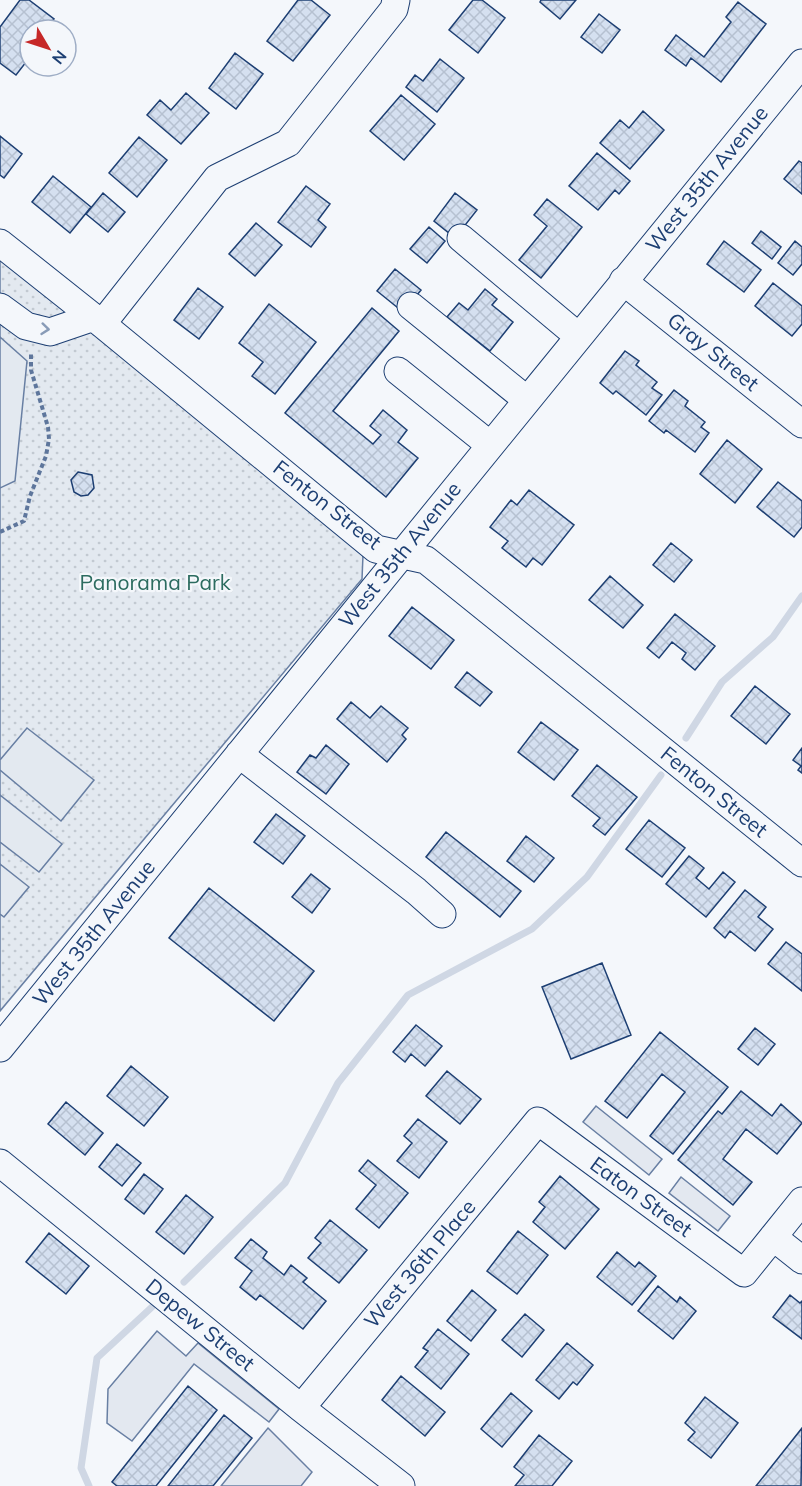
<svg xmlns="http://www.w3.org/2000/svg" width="802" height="1486" viewBox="0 0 802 1486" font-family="Mulish,sans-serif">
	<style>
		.park { fill: url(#park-dots); stroke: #687fa3; stroke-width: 1.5 }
		.garden { fill: #e3e9f0; stroke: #687fa3; stroke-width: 1.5 }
		.parking { fill: #e3e8f0; stroke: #687fa3; stroke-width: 1.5 }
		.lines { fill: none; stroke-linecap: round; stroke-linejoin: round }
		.stream { stroke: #cfd7e4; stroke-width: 7 }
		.building { fill: url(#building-cross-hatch); stroke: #1d3f73; stroke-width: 1.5 }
		.minor-casing { stroke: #1d3f73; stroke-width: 29 }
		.path { stroke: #5e769c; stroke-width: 4; stroke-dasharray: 4.5 3; stroke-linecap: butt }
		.minor { stroke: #f4f7fb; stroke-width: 27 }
		.oneway { stroke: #889bb7 }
		.labels { text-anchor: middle; stroke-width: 4.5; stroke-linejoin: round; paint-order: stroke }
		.street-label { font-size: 21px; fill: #1d3f73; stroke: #f4f7fb }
		.park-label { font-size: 21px; fill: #2c6c60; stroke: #f4f7fb }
	</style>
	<defs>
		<pattern id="park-dots" width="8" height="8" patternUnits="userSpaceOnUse" patternTransform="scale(1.5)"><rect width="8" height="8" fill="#e3e9f0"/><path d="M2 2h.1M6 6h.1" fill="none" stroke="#c2c9d1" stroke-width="1.8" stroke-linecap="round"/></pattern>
		<pattern id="building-cross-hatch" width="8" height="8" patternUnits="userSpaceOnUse" patternTransform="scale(1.5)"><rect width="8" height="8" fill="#d5e0f0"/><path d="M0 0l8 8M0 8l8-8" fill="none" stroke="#b6c1d1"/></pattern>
	</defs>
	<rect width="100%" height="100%" fill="#f4f7fb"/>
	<path class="park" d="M0,255l363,300 -1,24 -362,432z"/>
	<path class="garden" d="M0,337l27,24 -12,120 -15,7z
		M27,728l67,52 -33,41 -61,-51v-10z
		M0,795l62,49 -23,28 -39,-30z
		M0,864l29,23 -25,30 -4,-3z"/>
	<path class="parking" d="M596,1106l66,53 -13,16 -66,-53z
		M681,1177l49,39 -12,15 -49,-38z
		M157,1331l29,25 12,-13 81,66 -10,13 -75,-58 -62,77 -25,-18 1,-34z
		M268,1428l44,44 -11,14h-80z"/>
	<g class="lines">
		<path class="stream" d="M686,738l36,-56 51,-45 29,-41
			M184,1282l101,-99 53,-100 70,-88 124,-66 55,-52 74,-102
			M89,1486l-8,-18 16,-110 55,-51"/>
	</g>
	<path class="building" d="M20,0h9l25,19 -9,11h-15v27l-14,18 -16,-12v-36z
		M298,0h13l19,15 -37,46 -26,-20z
		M473,0h9l23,18 -27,35 -29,-23z
		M541,0h35l-16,19 -20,-17z
		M738,2l28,22 -45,58 -30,-24 -5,8 -21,-16 11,-15 28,22 27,-35 -5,-5z
		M599,14l21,16 -18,23 -21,-16z
		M235,53l28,21 -27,35 -27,-21z
		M440,59l24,19 -27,34 -31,-25 9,-12 8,6z
		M186,93l23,20 -28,31 -34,-29 13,-15 11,10z
		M401,95l34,29 -31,36 -34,-29z
		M643,111l21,19 -34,39 -30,-26 20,-23 9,8z
		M0,136l22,18 -18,24 -4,-3z
		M139,137l28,23 -30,37 -28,-24z
		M597,153l33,28 -11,13 -4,-4 -17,20 -29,-24z
		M799,161l3,2v31l-18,-15z
		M53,176l38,31 -21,26 -38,-31z
		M306,186l24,18 -12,16 8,7 -15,20 -33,-25z
		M103,193l22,19 -17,20 -22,-18z
		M455,193l22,17 -22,28 -21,-17z
		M547,199l35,28 -41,51 -22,-18 28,-34 -13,-11z
		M256,223l26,22 -27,31 -26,-22z
		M429,227l16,14 -18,22 -17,-14z
		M761,231l20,16 -9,12 -20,-16z
		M724,241l37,29 -17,22 -37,-28z
		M795,241l7,6v17l-9,11 -15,-12z
		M395,269l26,21 -18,22 -26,-21z
		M773,283l29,23v18l-10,12 -37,-30z
		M198,288l25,19 -24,32 -25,-19z
		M485,289l12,10 -5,6 21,17 -23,29 -43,-34 12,-14 9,7z
		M269,304l47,38 -41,52 -23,-18 11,-14 -24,-19z
		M372,308l27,23 -66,80 40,33 8,-9 -11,-9 13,-16 24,20 -9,12 20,16 -32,39 -101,-84z
		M625,351l14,10 -3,4 21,17 -5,6 10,7 -16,20 -30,-24 -3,3 -13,-11z
		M674,390l14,11 -3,5 20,16 -4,5 8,6 -14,19 -29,-22 -2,3 -15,-12z
		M727,440l35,29 -27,34 -35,-29z
		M78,472l14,3 2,13 -6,7 -7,1 -7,-4 -3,-12z
		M778,482l24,19v26l-8,10 -37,-30z
		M529,490l45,35 -32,40 -9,-7 -7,9 -24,-19 6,-7 -18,-14 21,-27 6,5z
		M671,543l21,17 -18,22 -21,-17z
		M610,576l33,29 -20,23 -34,-28z
		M412,607l42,33 -23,29 -42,-33z
		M675,614l40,32 -20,24 -13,-11 4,-6 -14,-11 -13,16 -12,-10z
		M467,672l25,20 -12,14 -25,-19z
		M755,686l35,28 -24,30 -35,-28z
		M351,702l19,16 11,-12 27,22 -6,7 4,4 -19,23 -50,-43z
		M541,722l37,28 -24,30 -36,-28z
		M326,745l23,19 -23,30 -29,-22 13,-17 6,3z
		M802,748v25l-4,-3 3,-4 -8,-6z
		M597,765l40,32 -32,38 -12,-9 7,-8 -28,-22z
		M276,814l29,22 -22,28 -29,-22z
		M649,820l36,28 -23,29 -36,-28z
		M446,832l75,59 -21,26 -74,-60z
		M526,836l28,22 -20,24 -27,-21z
		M689,856l15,12 -8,10 13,11 14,-17 12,10 -29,35 -40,-33z
		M311,874l19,15 -18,24 -20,-16z
		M209,888l105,83 -40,50 -105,-83z
		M745,890l21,17 -8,10 15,12 -18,22 -25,-20 -5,7 -11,-10z
		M786,942l16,12v37l-34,-27z
		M602,963l29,72 -60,24 -29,-72z
		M416,1025l26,21 -17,20 -14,-12 -6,8 -12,-10z
		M755,1028l20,16 -17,21 -20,-16z
		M660,1032l68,55 -55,67 -23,-18 35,-44 -23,-18 -35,44 -22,-17z
		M131,1066l37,31 -24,29 -37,-30z
		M447,1071l34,28 -21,25 -34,-28z
		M741,1091l31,25 9,-12 21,19 -25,31 -31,-25 -23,30 29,23 -19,23 -55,-45 40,-49 4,3z
		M66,1102l37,31 -18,22 -37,-31z
		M418,1119l29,23 -28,36 -22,-17 15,-18 -8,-7z
		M117,1144l24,19 -19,23 -23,-19z
		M368,1160l40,33 -29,35 -23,-19 20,-24 -17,-14z
		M144,1174l19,15 -19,25 -19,-15z
		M560,1176l39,33 -34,40 -32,-27 12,-15 -6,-5z
		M186,1195l27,22 -29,37 -28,-22z
		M330,1220l37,30 -28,33 -31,-25 13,-15 -6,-5z
		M518,1231l30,24 -31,39 -30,-23z
		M49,1233l40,33 -23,28 -40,-32z
		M251,1239l16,13 -4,6 21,17 7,-10 16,13 -4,4 23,19 -23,28 -43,-34 -4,5 -16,-13 12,-16 -17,-13z
		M617,1252l18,15 4,-5 17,14 -24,29 -35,-28z
		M658,1286l19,16 3,-5 16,14 -23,28 -35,-28z
		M472,1290l24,20 -25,31 -24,-20z
		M790,1295l10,8 2,-2v38l-29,-22z
		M525,1314l19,16 -22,27 -20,-17z
		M438,1329l31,25 -28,35 -26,-22 13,-16 -5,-3z
		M567,1343l26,22 -16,20 -4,-3 -14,17 -23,-19z
		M401,1376l44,36 -20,24 -43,-36z
		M188,1386l29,24 -61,76h-39l-5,-4z
		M511,1393l21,18 -30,36 -21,-18z
		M705,1397l33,26 -27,35 -23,-18 7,-8 -10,-9z
		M224,1415l28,23 -39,48h-45z
		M802,1428l-1,58h-45z
		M539,1435l33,26 -20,25h-37l9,-11 -10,-8z"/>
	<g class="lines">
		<defs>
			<path id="minor" d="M461,238l117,98
				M0,243l102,81 274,225 50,11 376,303
				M623,281l179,143
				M411,306l116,94
				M0,307l26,19 24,6 44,-15
				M102,324l115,-146 71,-35 106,-134 2,-9
				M398,371l92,74
				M239,754l177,137 26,23
				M0,1048l802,-985
				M0,1163l301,245 100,78
				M773,1237l29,23
				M301,1408l237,-287 206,152 58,-72"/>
		</defs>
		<use href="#minor" class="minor-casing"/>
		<path class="path" d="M0,532l24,-11 6,-25 16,-40 3,-17 -1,-12 -17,-57v-17"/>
		<use href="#minor" class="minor"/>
	</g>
	<defs><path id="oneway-chevron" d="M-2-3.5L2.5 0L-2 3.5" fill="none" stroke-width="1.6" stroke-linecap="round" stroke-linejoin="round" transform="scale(1.5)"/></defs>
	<use class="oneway" href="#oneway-chevron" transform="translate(45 329) rotate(6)"/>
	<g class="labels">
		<g class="street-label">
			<text transform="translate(707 179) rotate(-51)" y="7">West 35th Avenue</text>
			<text transform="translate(713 352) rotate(39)" y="7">Gray Street</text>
			<text transform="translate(327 505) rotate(38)" y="7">Fenton Street</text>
			<text transform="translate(400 555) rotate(-51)" y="7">West 35th Avenue</text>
			<text transform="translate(714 792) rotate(39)" y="7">Fenton Street</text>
			<text transform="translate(94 933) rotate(-51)" y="7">West 35th Avenue</text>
			<text transform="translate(641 1197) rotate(36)" y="7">Eaton Street</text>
			<text transform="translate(420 1264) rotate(-50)" y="7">West 36th Place</text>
			<text transform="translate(200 1325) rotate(39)" y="7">Depew Street</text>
		</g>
		<g class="park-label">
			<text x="155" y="590">Panorama Park</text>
		</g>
	</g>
	<g transform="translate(48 48) rotate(129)"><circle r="28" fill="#f4f7fb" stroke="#9eadc5" stroke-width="1.5"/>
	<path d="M0-4.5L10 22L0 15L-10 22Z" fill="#c62828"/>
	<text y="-9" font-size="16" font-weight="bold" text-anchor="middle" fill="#1d3f73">N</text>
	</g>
</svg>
